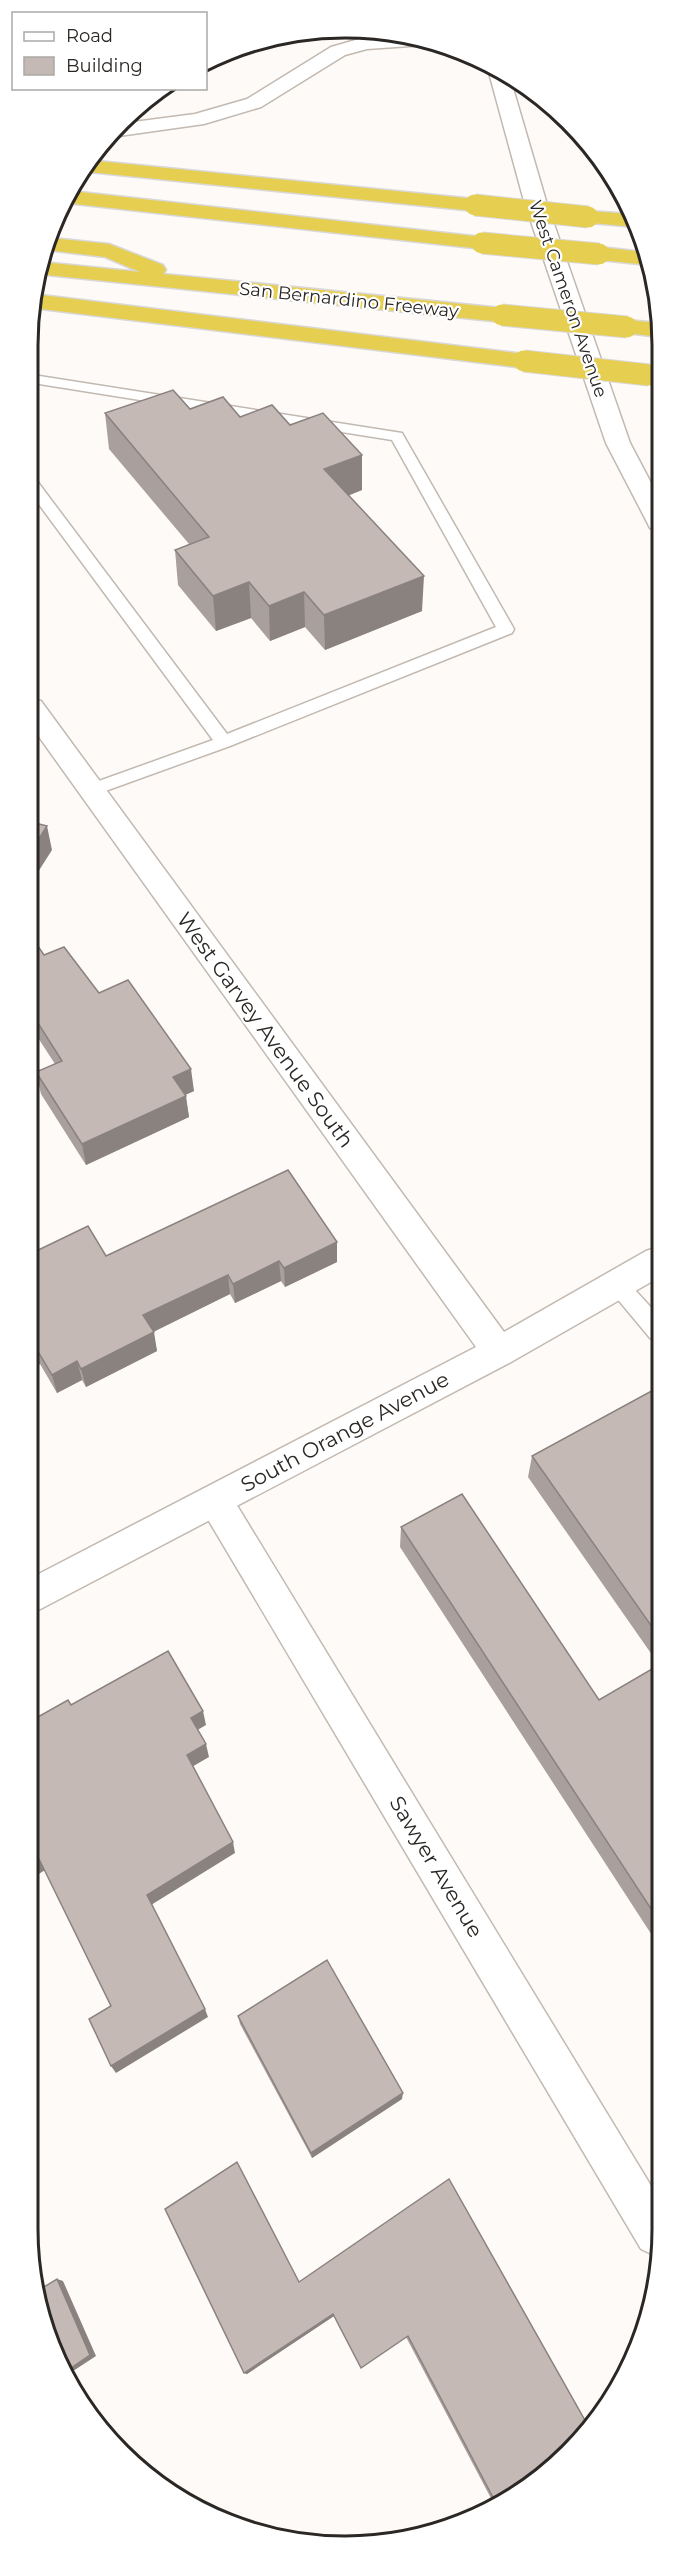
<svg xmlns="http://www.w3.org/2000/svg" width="689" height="2573" viewBox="0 0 689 2573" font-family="Montserrat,sans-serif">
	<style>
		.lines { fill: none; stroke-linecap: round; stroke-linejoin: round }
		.service-casing { stroke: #c2b9b1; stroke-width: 3 }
		.minor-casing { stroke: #c2b9b1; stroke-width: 3 }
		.tertiary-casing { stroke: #c2b9b1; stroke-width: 3 }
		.motorway-casing { stroke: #d9d8d8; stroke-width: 3 }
		.service { fill: #fff; fill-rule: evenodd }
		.minor { fill: #fff; fill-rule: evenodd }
		.tertiary { fill: #fff; fill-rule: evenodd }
		.motorway { fill: #e6ce50; fill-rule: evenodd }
		.motorway-bridge-casing { stroke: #d9d8d8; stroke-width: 23; stroke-linecap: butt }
		.motorway-bridge { stroke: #e6ce50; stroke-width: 21 }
		.wall { fill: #a99f9c }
		.shaded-wall { fill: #8a827f }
		.building { fill: #c5b9b5; stroke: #8a827f; stroke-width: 1.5 }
		.labels { text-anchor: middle; stroke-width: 4.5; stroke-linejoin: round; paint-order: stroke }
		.far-street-label { font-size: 18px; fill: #2a2724; stroke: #fff }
		.street-label { font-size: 21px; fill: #2a2724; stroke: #fff }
		.rim { fill: none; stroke: #2a2724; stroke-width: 3 }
	</style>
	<rect width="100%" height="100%" fill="#fefaf7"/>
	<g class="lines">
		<defs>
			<path id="service" d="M33,375l369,58 112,196 -2,4 -282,113 -133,48 -6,2 -6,-2 -3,-4 3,-4 128,-46 -181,-245v-16l5,2 190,253 269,-107 -104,-187 -359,-57z
				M617,1275l7,3 34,37v25l-8,-2 -40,-48 -3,-6 3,-6z"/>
			<path id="minor" d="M215,1484l12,5 429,705v62l-15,-7 -438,-738 -6,-11 6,-11z"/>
			<path id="tertiary" d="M410,34l23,8 -8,3 -58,4 -22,6 -84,52 -57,17 -85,12 -5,-1 12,-12 69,-9 52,-15 84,-52 35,-10z
				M491,65l19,13 36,123 84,242 29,55v32l-9,-2 -3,-6 -41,-79 -82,-242 -36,-132z
				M32,699l9,2 463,631 142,-81 12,-4v31l-147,84 -482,253v-36l447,-232 -444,-620z"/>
			<path id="motorway" d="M88,160l387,39 7,2 4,4 -4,4 -7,2 -396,-40z
				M71,191l411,46 8,1 3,5 -3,5 -8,1 -416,-46z
				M588,211l44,3 4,13 -56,-5 -3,-5 3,-5z
				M52,238l57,6 54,21 3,5 -3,4 339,34 8,2 3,5 -3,5 -8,2 -465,-48 5,-12 98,10 -35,-15 -58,-7z
				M599,247l45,5 4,13 -57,-6 -3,-5 3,-5z
				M33,294l491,60 8,2 3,5 -3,5 -8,2 -491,-60z
				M627,320l32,3v14l-40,-5 -3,-5 3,-5z"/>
		</defs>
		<use href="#service" class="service-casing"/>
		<use href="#minor" class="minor-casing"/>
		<use href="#tertiary" class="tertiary-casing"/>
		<use href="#motorway" class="motorway-casing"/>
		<use href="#service" class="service"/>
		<use href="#minor" class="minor"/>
		<use href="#tertiary" class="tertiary"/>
		<use href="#motorway" class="motorway"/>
		<defs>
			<path id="motorway-bridge" d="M475,205l113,12
				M482,243l117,11
				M502,315l125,12
				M524,361l125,14"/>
		</defs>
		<use href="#motorway-bridge" class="motorway-bridge-casing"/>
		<use href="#motorway-bridge" class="motorway-bridge"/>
	</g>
	<path class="wall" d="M190,409l100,16 72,30v35l-13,5 73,116 -97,39 -20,-23 -35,14 -19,-23 -35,13 -38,-46 -3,-35 14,-6 -80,-95 -4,-36z
		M31,936l13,19 55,38 95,98 -9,4 4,22 -103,48 -45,-71 -5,-22 19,-8 -24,-37z
		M30,1254l76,2 231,6 -52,25 -4,-6 -46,22 -5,-9 -77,38 4,19 -71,36 -4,-7 -25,13 -17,-29 -10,5z
		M657,1388v274l-129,-185 4,-21z
		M401,1527l198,173 58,-34v277l-257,-396z
		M238,2016l164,83 -90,59 -72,-134z
		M299,2282l288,142 -49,56 -44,24 -88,-167 -45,31 -27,-52 -87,58 -3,-1z"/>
	<path class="shaded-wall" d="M362,455v35l-37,15 -1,-36z
		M424,576l-2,35 -97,39 -1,-35z
		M249,582l2,36 -35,13 -3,-35z
		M304,592l1,35 -35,14 -1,-35z
		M47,826l5,24 -21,33v-32z
		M191,1069l3,22 -18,8 -3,-22z
		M186,1096l3,21 -103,48 -4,-21z
		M337,1242v20l-52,25 -1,-19z
		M279,1261l2,20 -46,22 -2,-19z
		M228,1275l2,19 -83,41 -4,-20z
		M154,1332l3,19 -71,36 -5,-18z
		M34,1345l6,19 -10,5v-22z
		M77,1361l5,19 -25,13 -5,-18z
		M203,1711l3,14 -12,7 -3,-14z
		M206,1744l3,13 -19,11 -3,-13z
		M233,1842l2,11 -84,52 -4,-10z
		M39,1859l6,11 -17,11v-15z
		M205,2009l3,8 -92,56 -5,-7z
		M403,2093l-1,6 -90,59 -1,-5z
		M57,2279l6,2 33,75 -29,19 -2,-3z
		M333,2314l1,2 -87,58 -3,-1z"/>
	<path class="building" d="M173,390l17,19 33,-12 17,20 32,-12 18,20 33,-12 39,42 -38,14 100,107 -100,39 -20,-23 -35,14 -20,-24 -36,14 -38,-46 34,-13 -104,-124z
		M31,822l16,4 -16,25z
		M31,936l13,19 20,-8 35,46 29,-13 63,89 -18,8 13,19 -104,48 -46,-72 26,-11 -31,-49z
		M288,1170l49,72 -53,26 -5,-7 -46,23 -5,-9 -85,40 11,17 -73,37 -4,-8 -25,14 -18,-30 -4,2v-93l58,-28 18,30z
		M657,1388v246l-125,-178z
		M462,1494l137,206 58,-34v252l-256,-391z
		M168,1651l35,60 -12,7 15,26 -19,11 46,87 -86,53 58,114 -94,57 -22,-47 22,-13 -72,-147 -11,7 1,-144 39,-22 3,5z
		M327,1960l76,133 -92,60 -73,-137z
		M237,2162l62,120 150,-103 138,245 -49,56 -42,23 -88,-167 -47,32 -28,-54 -89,59 -79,-164z
		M57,2279l33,76 -25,17 -14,-22 -12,-60z"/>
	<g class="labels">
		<g class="far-street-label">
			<text transform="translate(568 299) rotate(71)" y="6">West Cameron Avenue</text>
			<text transform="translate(349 300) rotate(6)" y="6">San Bernardino Freeway</text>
		</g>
		<g class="street-label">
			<text transform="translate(265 1030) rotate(54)" y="7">West Garvey Avenue South</text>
			<text transform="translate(345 1432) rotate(-28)" y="7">South Orange Avenue</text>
			<text transform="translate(436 1867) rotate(59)" y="7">Sawyer Avenue</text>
		</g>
	</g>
	<path d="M0 0H689V2573H0ZM345 38H345A307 307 0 0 1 652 345V2229A307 307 0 0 1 345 2536H345A307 307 0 0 1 38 2229V345A307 307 0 0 1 345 38Z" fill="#fff" fill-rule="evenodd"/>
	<path class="rim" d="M345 38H345A307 307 0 0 1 652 345V2229A307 307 0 0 1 345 2536H345A307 307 0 0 1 38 2229V345A307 307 0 0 1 345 38Z"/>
	<rect x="12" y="12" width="195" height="78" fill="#ffffff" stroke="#aaa9a7" stroke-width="1.5"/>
	<rect x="24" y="32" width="30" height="9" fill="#ffffff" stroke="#aaa9a7" stroke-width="1.5"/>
	<text x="66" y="42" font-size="18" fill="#2a2724">Road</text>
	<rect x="24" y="57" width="30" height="18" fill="#c5b9b5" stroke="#aaa9a7" stroke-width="1.5"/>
	<text x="66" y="72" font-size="18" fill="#2a2724">Building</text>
</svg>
